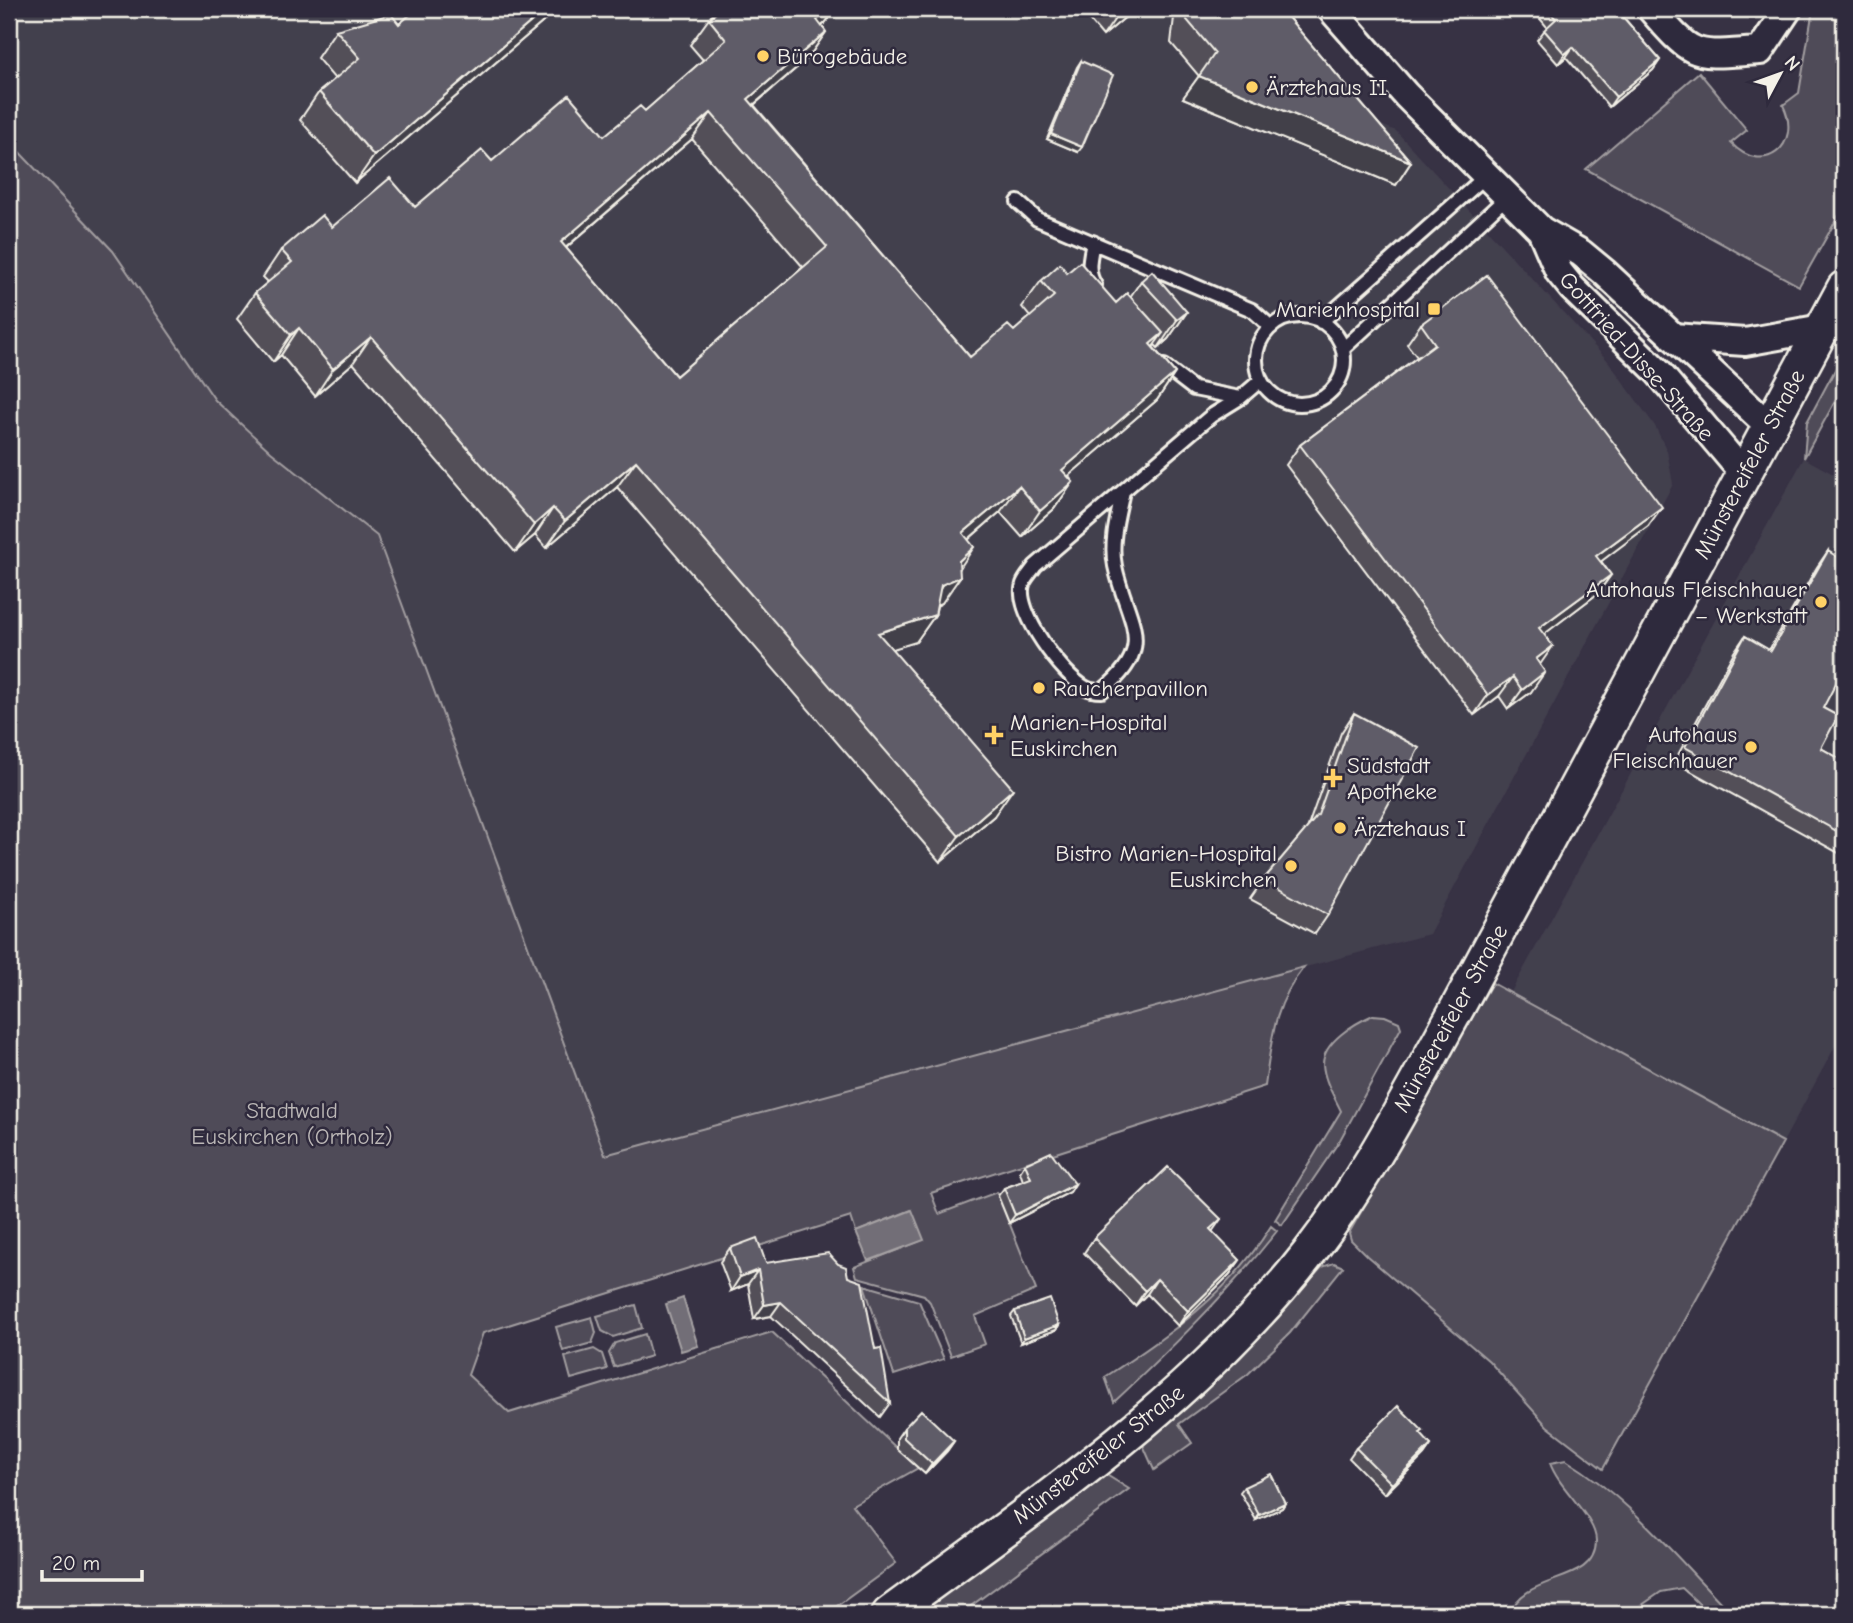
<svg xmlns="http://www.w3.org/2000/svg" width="1853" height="1623" viewBox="0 0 1853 1623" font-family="'Comic Neue',sans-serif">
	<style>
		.built { fill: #433f4e }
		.green { fill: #504b59; stroke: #a29ea0; stroke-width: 2 }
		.water { fill: #726e77; stroke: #a6a2a4; stroke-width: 2 }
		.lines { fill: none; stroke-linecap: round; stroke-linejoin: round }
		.service-casing { stroke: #f4f1e8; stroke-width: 18 }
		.minor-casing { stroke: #f4f1e8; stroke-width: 32 }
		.tertiary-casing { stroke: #f4f1e8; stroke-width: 38 }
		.service { stroke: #2f2a3d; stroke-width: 12 }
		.minor { stroke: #2f2a3d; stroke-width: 26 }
		.tertiary { stroke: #2f2a3d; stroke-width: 33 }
		.wall { fill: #524f59; stroke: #f4f1e8; stroke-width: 2; fill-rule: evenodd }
		.shaded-wall { fill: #424048; stroke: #f4f1e8; stroke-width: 2 }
		.building { fill: #5f5c67; stroke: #f4f1e8; stroke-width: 2; fill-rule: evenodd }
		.poi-dot { fill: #ffd166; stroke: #2f2a3d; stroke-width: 2.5 }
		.labels { text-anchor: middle; stroke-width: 5; stroke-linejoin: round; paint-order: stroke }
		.poi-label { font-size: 23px; fill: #f4f1e8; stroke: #2f2a3d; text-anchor: start }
		.street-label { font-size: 23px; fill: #f4f1e8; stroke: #2f2a3d }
		.park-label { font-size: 23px; fill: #bbb7b6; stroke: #2f2a3d }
	</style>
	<rect width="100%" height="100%" fill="#373244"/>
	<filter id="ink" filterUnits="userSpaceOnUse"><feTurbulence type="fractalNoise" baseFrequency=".0143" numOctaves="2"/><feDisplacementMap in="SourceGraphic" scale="14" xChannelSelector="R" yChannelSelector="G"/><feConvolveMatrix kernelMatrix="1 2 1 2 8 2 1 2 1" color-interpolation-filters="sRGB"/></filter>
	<g filter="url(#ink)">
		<path class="built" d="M9,9h1272l93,113 22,9 212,230 47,65 12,25 6,33 -244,450 -824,221 -228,-619 -106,-84 -56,-52 -102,-149 -104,-110z
			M1804,458l40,22v550l-61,112 -272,-150z"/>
		<path class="green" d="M1813,9h31v197l-45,80 -213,-117 113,-97 48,58 -16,13c32,34 72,3 52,-38l16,-12z
			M9,141l104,110 102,149 56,52 106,84 228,619 699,-188c-31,39 -32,71 -39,119l-334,107 8,21 58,-22 39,98 -61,26 10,28 -34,12 -21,-54 -6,-7 -67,-18 -3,-10 69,-27 -12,-30 -55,22 -5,-15 -368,116 -15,42 41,38 263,-81 146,136 -66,37 44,58 -70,51h-817z
			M1844,353v32l-40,73 3,-36z
			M1492,983l291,159 -180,327 -56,-43 -58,-65 -122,-105 -16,-16 -2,-7z
			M1373,1015l12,1 14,6 2,6 -61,112 -58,85 -7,-5 66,-109c-7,-15 -17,-30 -18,-47 0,-22 32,-41 50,-49z
			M1271,1226l6,5c-50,63 -105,117 -163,171l-9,-25c65,-42 124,-83 166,-151z
			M1334,1263l9,4 -53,66 -42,41 -69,50 13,19 -38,27 -11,-25 97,-87 82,-91z
			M864,1285l55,16 25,58 -50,16z
			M636,1305l6,23 -29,9 -11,-6 -5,-15z
			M592,1317l4,16 -4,10 -29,8 -7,-24z
			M645,1334l6,22 -37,11 -5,-14 6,-10z
			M594,1349l8,5 5,15 -36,10 -6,-22z
			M1566,1460c67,41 112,100 166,154h-22l-28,-26 -21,4 -32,22h-119c14,-43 85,-27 86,-72 1,-24 -38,-54 -46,-79z
			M1105,1474l24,15 -169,125h-46z"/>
		<path class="water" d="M912,1210l12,30 -56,21 -12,-29z
			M683,1298l15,48 -17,5 -15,-47z"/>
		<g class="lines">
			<defs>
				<path id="service" d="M1018,202l19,17 215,91 19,17
					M1093,242c-3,16 -7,29 2,43
					M1256 360a44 44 0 1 1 88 0a44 44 0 1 1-88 0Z
					M1321,322l166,-147
					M1343,349l165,-153
					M1164,366l30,23 46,9
					M1123,491c-5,24 -13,51 -8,75 12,57 44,79 -13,125 -5,0 -12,-1 -16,-3 -23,-12 -72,-77 -63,-104 2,-6 9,-13 12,-18l176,-150 29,-18 21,-18"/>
				<path id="minor" d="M1331,9l75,86 135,135 40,23 23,19 165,154
					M1651,9c45,52 43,46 109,42l28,-42
					M1541,230l18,42 13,16 86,84 86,102
					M1673,337l72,5 77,-14"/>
				<path id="tertiary" d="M889,1614c148,-109 306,-214 420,-361 60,-77 104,-166 151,-250l384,-715"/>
			</defs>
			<use href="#service" class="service-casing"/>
			<use href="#minor" class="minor-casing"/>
			<use href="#tertiary" class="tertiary-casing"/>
			<use href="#service" class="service"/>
			<use href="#minor" class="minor"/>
			<use href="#tertiary" class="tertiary"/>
		</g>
		<path class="wall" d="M417,9h136l-10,13 -188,161 -55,-63 19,-28 16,-13 -18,-21 19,-28 63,-6z
			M716,9h120l-11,14 -3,3 4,6 -18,26 -54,47 216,252 44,-26 16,-14 -8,-10 19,-26 26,-8 49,30 14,-6 11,-16 46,31 -19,27 -10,9 -3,-3 -2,2 22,26 -18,27 -89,76 5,6 -19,27 -32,28 -22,-25 -32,28 -8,28 -18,35 -5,3 -2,9 -19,27 -24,7 102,167 -54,46 -323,-375 -71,61 -11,-13 -20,17 -162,-189 -38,33 -34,-41 -8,7 -36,-43 18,-26 13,-11 -5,-5 18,-27 51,-23 83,-20 77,-46 112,-25 41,-25 58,-51 -13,-15zM692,139l111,128 -127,109 -110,-128z
			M952,9h12l-7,6z
			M1080,9h55l-32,27z
			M1175,9h106l130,153 -15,23 -213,-87 16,-22 -28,-33z
			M1532,9h87l-1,2 42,49 -7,10 -44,37 -43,-50 -8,7 -21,-24 10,-13z
			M1081,61l-3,91 -31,-13 30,-72z
			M1421,324l227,202 -47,35 10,14 -14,19 -53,40 -4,31 -9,27 -23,17 -9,-13 -25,19 -188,-250 14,-20 117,-88 -10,-13z
			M1828,551l-7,197 23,13v95l-170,-94 60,-110 11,-16 24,14 48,-83z
			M1354,713l-26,202 -13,19 -65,-35 14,-20 43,-50 34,-96z
			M1025,1164l50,20 -5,8 -61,31 -11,-27 6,-8 19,-7 -3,-9z
			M1221,1219l-9,13 28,28 -11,15 -51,51 -31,-32 -12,12 -51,-53 10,-15z
			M730,1248l36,15 82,14 27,72 15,54 -10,14 -109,-101 -17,3 -6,-35 -17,7 -11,-29z
			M1015,1311l44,14 -3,5 -35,13 -10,-27z
			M904,1428l50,13 -7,10 -22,23 -28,-25v-11z
			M1420,1434l11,11 -7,10 -39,39 -36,-36 7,-10z
			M1244,1487l41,16 -3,5 -26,12 -16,-28z"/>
		<path class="shaded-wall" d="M546,9h7l-10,13 -188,161 19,-27z
			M830,9h6l-11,14 -27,23 19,-26z
			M1124,9h11l-32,27 16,-23z
			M826,32l-18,26 -78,67 18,-26z
			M1573,47l-7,10 -8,7 7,-10z
			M1660,60l-7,10 -44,37 7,-10z
			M1199,76l212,86 -15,23 -213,-87z
			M711,113l-19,26 -150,129 19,-26z
			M1051,134l31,13 -4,5 -31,-13z
			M1187,312l-19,27 -10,9 19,-28z
			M299,328l-18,27 -8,7 18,-27z
			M1163,333l-19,26 6,-15z
			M371,337l-18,26 -38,33 18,-27z
			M1175,373l-18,27 -113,97 18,-27z
			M636,461l-19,26 -71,61 19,-27z
			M1073,482l-19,27 -32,28 18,-26z
			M1019,486l-19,26 -56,48 19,-27z
			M1662,507l-14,19 -65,49 13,-19z
			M553,508l-18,27 -20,17 19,-27z
			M974,547l-18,27 4,3 -18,26 -19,9 36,-51z
			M1611,575l-14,19 -71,54 13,-20z
			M935,615l-19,27 -56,17 18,-26z
			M1553,646l-14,20 -3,-7z
			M1545,672l-14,20 -23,17 14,-19z
			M1513,677l-14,19 -25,19 14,-20z
			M1013,789l-19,27 -54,46 19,-26z
			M1075,1184l-5,8 -61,31 6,-8z
			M1240,1260l-11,15 -51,51 10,-15z
			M758,1270l-10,14 -17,7 9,-14z
			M1157,1279l-10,15 -12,12 10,-15z
			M781,1302l-10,14 -17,3 10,-14z
			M1059,1325l-3,5 -35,13 3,-5z
			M954,1441l-7,10 -22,23 7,-10z
			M1431,1445l-7,10 -39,39 7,-10z
			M1285,1503l-3,5 -26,12 3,-5z"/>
		<path class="building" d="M417,9h129l-172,147 -55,-64 41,-34 -24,-28 55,-16 8,10z
			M720,9h110l-13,11 9,12 -78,67 222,258 38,-32 6,6 40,-35 -13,-15 19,-17 7,9 13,-11 36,41 11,-10 36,40 -13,11 25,29 -113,97 11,12 -33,29 -21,-25 -56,47 11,14 -15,14 1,16 -19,8 -6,30 -57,18 135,156 -54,47 -323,-375 -71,60 -12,-13 -19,17 -163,-188 -38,32 -34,-41 -8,7 -36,-42 37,-31 -11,-12 41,-35 10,12 58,-49 25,29 67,-57 10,11 77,-66 35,41 36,-30 5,5 81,-71 -17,-21zM711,113l116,134 -151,129 -115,-134z
			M1115,9h9l-5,4z
			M1188,9h93l130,153 -212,-86 16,-23 -28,-33z
			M1547,9h72l-2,1 43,50 -44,37 -43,-50 -8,7 -21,-24 12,-11z
			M1081,61l32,14 -31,72 -31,-13z
			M1152,271l35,41 -10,8 -36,-39z
			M1487,275l175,232 -66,49 15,19 -72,53 14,18 -17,13 9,13 -23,18 -9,-13 -25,18 -188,-250 135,-101 -14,-20z
			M1828,551l16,10v107l-21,40 15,8 -17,32 23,13v74l-159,-88 60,-111 26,15z
			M1354,713l65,35 -91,167 -64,-36 54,-64z
			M1051,1152l24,32 -60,31 -11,-27 27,-10 -6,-14z
			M1168,1167l53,52 -11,10 30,31 -52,51 -31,-32 -12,12 -51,-53z
			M757,1238l9,25 62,-10 10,11 8,3 2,10 14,5 13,67 6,-1 9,55 -109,-101 -17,3 -6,-35 -18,7 -10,-29z
			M1050,1299l9,26 -35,13 -9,-27z
			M1398,1406l25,25 -3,2 11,12 -39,39 -36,-36z
			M921,1410l33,31 -22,23 -28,-26v-10z
			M1271,1474l14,29 -26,12 -15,-28z
			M1348,1608l5,6h-14z"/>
	</g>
	<g class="poi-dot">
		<circle cx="763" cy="56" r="7"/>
		<circle cx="1252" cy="87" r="7"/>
		<rect x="1427" y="302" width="14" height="14" rx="3.5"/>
		<circle cx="1821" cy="602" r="7"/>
		<circle cx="1039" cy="688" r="7"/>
		<path d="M990.5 724.5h7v7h7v7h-7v7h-7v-7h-7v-7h7z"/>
		<circle cx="1751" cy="747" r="7"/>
		<path d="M1329.5 767.5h7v7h7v7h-7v7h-7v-7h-7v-7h7z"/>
		<circle cx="1340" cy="828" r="7"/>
		<circle cx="1291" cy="866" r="7"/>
	</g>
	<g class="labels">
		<g class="poi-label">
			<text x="777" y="64">Bürogebäude</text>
			<text x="1266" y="95">Ärztehaus II</text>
			<text x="1420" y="317" text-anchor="end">Marienhospital</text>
			<text x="1807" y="597" text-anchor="end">Autohaus Fleischhauer<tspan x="1807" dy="26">– Werkstatt</tspan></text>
			<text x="1053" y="696">Raucherpavillon</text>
			<text x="1010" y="730">Marien-Hospital<tspan x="1010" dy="26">Euskirchen</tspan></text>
			<text x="1737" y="742" text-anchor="end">Autohaus<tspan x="1737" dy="26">Fleischhauer</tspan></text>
			<text x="1347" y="773">Südstadt<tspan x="1347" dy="26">Apotheke</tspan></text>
			<text x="1354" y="836">Ärztehaus I</text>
			<text x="1277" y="861" text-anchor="end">Bistro Marien-Hospital<tspan x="1277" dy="26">Euskirchen</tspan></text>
		</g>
		<g class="street-label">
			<text transform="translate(1637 356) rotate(48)" y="8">Gottfried-Disse-Straße</text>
			<text transform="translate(1749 464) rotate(-62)" y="8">Münstereifeler Straße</text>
			<text transform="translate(1450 1018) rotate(-61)" y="8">Münstereifeler Straße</text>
			<text transform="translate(1098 1454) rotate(-38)" y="8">Münstereifeler Straße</text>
		</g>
		<g class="park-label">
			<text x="292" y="1118">Stadtwald<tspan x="292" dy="26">Euskirchen (Ortholz)</tspan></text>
		</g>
	</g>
	<rect width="1853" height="1623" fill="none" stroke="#2f2a3d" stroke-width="35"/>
	<rect x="18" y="18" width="1818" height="1588" fill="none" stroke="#f4f1e8" stroke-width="2.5" filter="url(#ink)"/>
	<g transform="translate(1780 74) rotate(49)" stroke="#2f2a3d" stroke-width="5" paint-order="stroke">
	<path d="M0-5L12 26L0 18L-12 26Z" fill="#f4f1e8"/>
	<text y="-10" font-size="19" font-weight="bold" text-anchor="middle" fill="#f4f1e8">N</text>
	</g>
	<path d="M42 1570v10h100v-10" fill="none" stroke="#f4f1e8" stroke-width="3.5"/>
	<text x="52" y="1570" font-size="21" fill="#f4f1e8" stroke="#2f2a3d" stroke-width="5" paint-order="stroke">20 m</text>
</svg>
